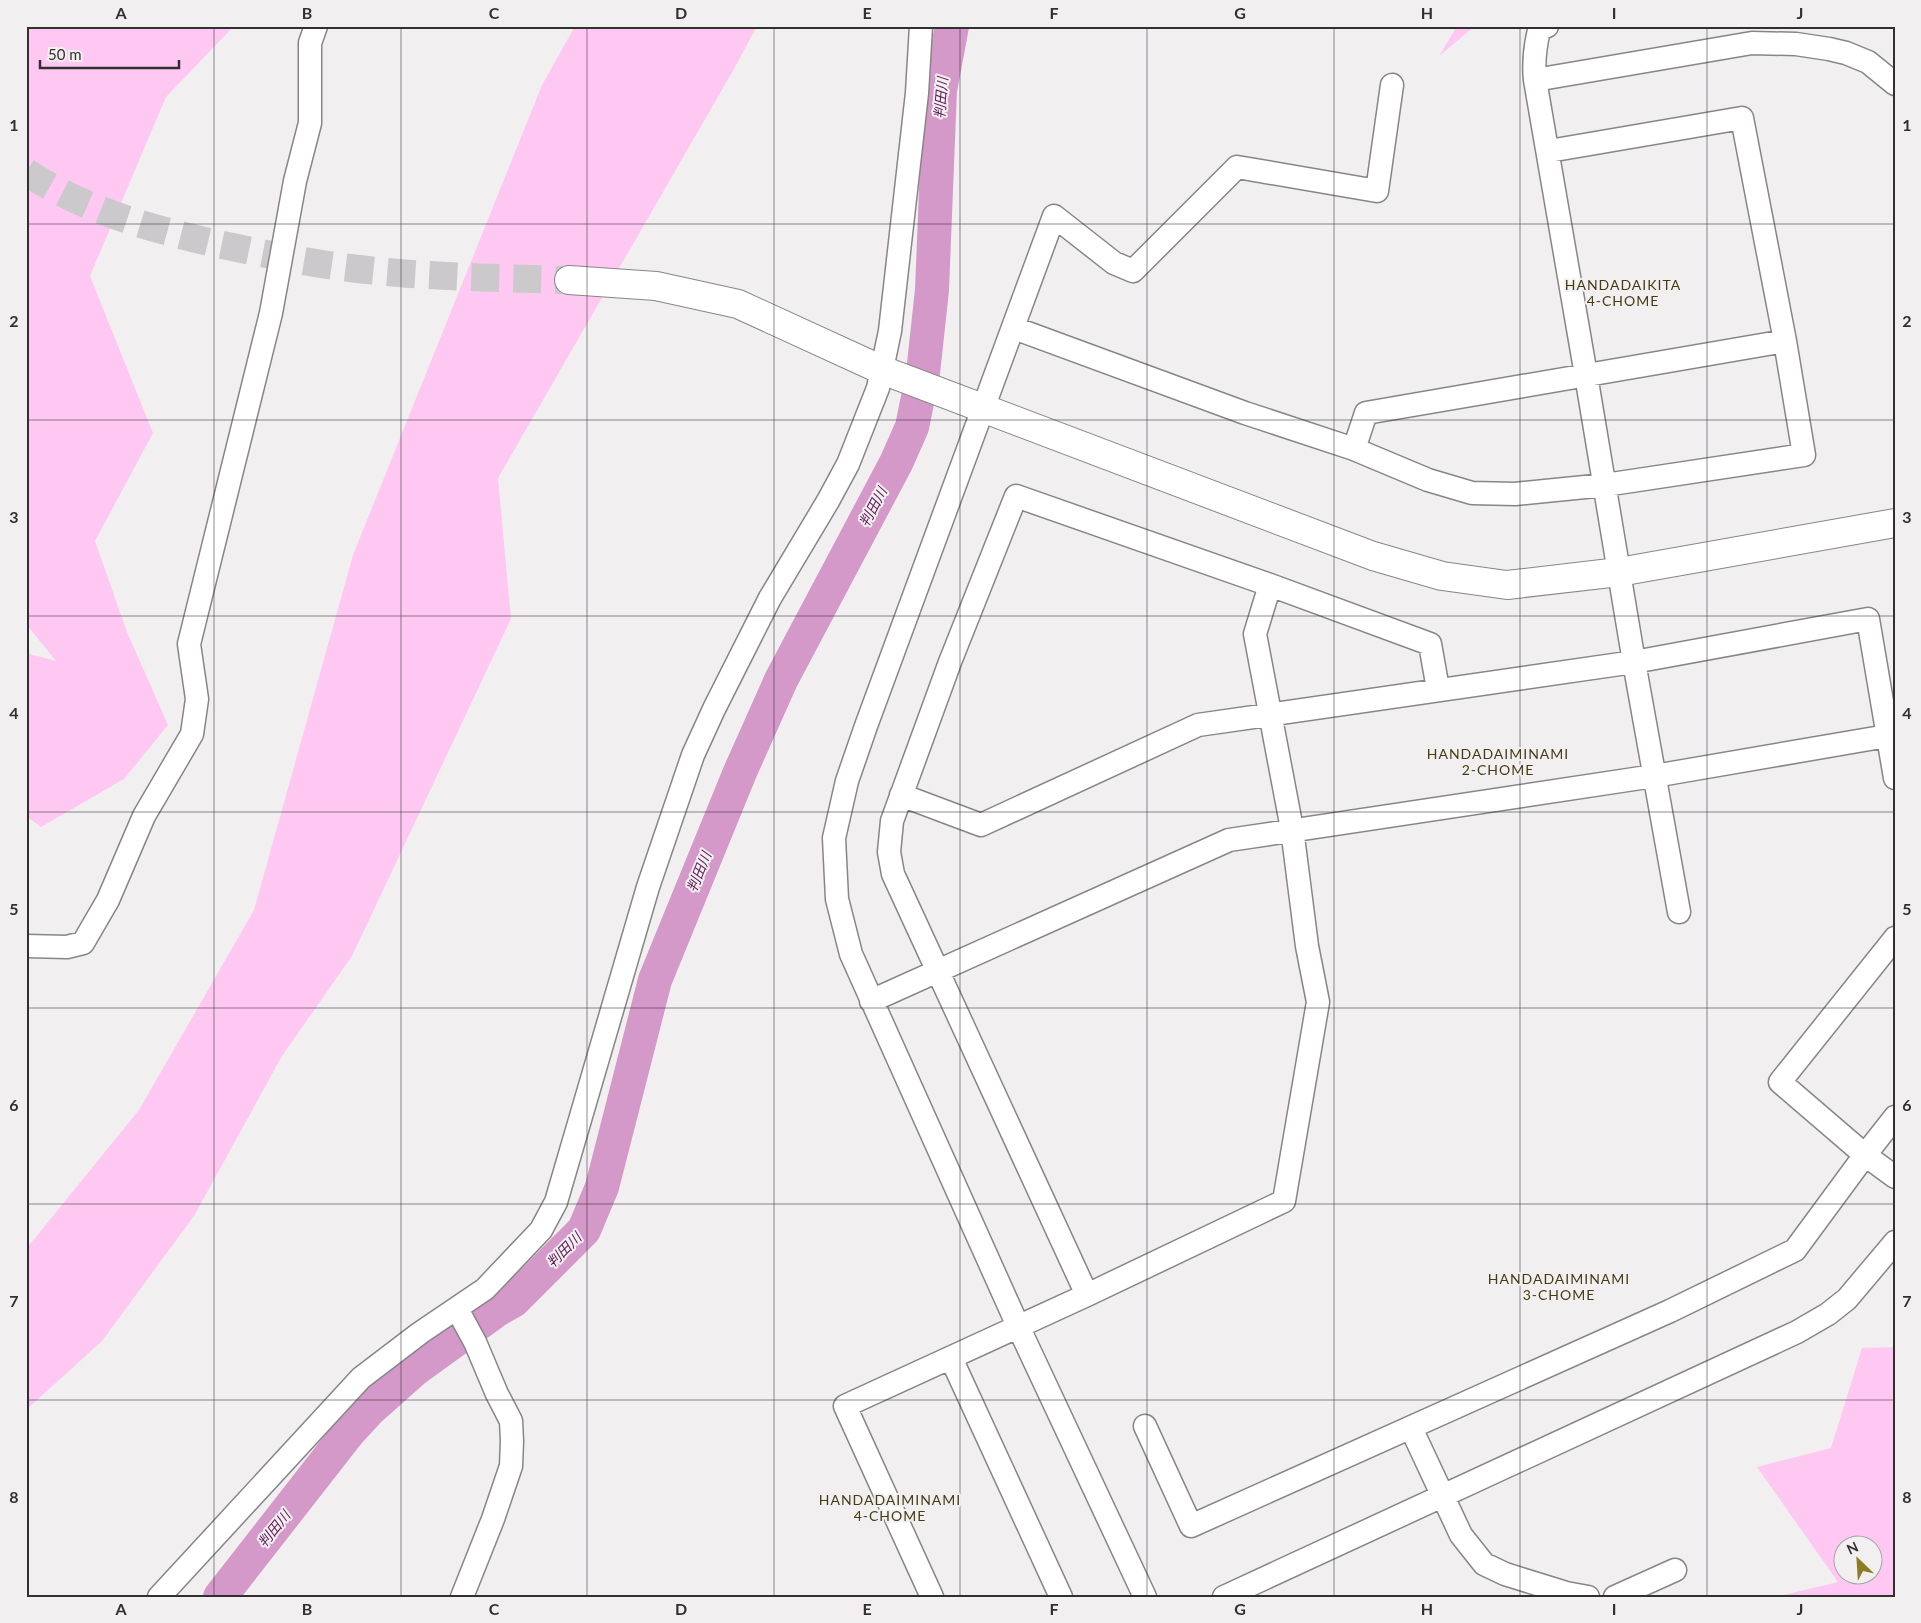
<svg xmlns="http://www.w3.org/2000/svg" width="1921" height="1623" viewBox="0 0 1921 1623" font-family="Lato,'Noto Sans JP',sans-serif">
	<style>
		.green { fill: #fec8f3; fill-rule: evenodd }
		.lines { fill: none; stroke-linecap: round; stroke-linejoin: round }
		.river { stroke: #d498c9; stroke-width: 34 }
		.secondary-tunnel { stroke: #cbc9cb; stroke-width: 28; stroke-dasharray: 28 14; stroke-linecap: butt }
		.street-casing { stroke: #888588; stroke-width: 25 }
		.secondary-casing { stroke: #888588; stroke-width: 30 }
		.street { stroke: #fff; stroke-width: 22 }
		.secondary { stroke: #fff; stroke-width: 28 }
		.grid { fill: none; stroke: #313031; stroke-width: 1; stroke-opacity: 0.55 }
		.labels { text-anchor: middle; stroke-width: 4; stroke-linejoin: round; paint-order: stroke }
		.water-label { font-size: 14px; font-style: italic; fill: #5d1855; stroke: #f2eff1 }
		.neighbourhood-label { font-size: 14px; letter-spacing: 1px; fill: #453c13; stroke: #f2eff1 }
		.neatline { fill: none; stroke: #313031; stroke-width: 2 }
		.grid-label { font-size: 16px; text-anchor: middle; font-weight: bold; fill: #313031 }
	</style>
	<rect width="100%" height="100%" fill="#f2eff1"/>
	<path class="green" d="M26,26h208l-68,71 -76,179 63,157 -58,108 32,91 41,93 -44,54 -83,48 -15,-11v-163l30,8 -30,-37z
		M575,26h182l-23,43 -236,409 13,141 -159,337 -70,100 -88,160 -92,125 -76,69v-161l113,-139 115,-200 99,-355 189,-470z
		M1457,26h18l-36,30z
		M1895,1347v250h-120l63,-15 -81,-115 74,-19 31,-100zM1844,1546h30v30h-30z"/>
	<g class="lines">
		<path class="river" d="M220,1597l128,-164 21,-23 45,-40 83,-60 16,-9 71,-71 18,-43 53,-207 85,-208 41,-92 115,-217 16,-36 11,-54 9,-83 8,-200 12,-64"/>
		<path class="secondary-tunnel" d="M26,172c56,37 119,55 183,70 46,10 93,20 141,26 72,9 146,10 219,12"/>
		<defs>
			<path id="street" d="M1547,26l-8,4c-4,17 -6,32 -4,50l51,295 48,287 45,250
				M1535,80l217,-37 44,1 33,5 17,4 22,9 27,22
				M1014,328l231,85 109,36 74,31 44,13 43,1 90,-9 199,-30 -19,-114 -43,-223 -193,33
				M1354,449l12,-36 419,-72
				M901,795l80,30 217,-100 436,-63 234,-43 27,159
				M1895,938l-115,144 85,73 30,22
				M26,946l41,1 16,-4 25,-43 36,-84 48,-82 5,-35 -8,-55 82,-331 24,-132 15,-58v-80l6,-17
				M871,1001l358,-161 425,-64 233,-40
				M1087,1295l-194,-421 -4,-22 3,-31 58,-159 66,-166 254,89 160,59 8,45
				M457,1309l18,33 22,52 14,27 1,20 -1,25 -18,53 -31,78
				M951,1358l110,239
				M1145,1426l46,100 479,-215 125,-61 70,-95 30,-38
				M1411,1428l50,107 23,29 21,10 61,19 22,4
				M159,1597l202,-219 59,-45 65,-44 56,-59 15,-28 92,-315 45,-132 21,-46 56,-111 58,-97 20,-37 30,-76 12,-57 27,-238 4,-67
				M932,1597l-87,-191 242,-111 197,-94 34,-199 -11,-56 -15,-117 -37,-195 15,-49
				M1145,1597l-127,-271 -167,-372 -14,-55 -3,-61 13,-57 19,-55 188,-510 60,47 19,8 104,-104 140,24 15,-106
				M1224,1597l573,-265 31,-18 19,-15 48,-57
				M1615,1597l60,-27"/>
			<path id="secondary" d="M569,280l87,6 82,18 144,66 491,186 69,20 65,9 112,-13 276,-49"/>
		</defs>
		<use href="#street" class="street-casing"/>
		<use href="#secondary" class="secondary-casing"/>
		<use href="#street" class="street"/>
		<use href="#secondary" class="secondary"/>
	</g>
	<path class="grid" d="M214,26v1571M401,26v1571M587,26v1571M774,26v1571M960,26v1571M1147,26v1571M1334,26v1571M1520,26v1571M1707,26v1571M26,224h1869M26,420h1869M26,616h1869M26,812h1869M26,1008h1869M26,1204h1869M26,1400h1869"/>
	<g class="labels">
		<g class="water-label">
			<text transform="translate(941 98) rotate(-85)" y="5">判田川</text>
			<text transform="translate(873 507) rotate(-62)" y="5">判田川</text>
			<text transform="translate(699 872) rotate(-68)" y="5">判田川</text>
			<text transform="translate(564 1250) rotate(-45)" y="5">判田川</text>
			<text transform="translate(274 1529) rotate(-51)" y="5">判田川</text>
		</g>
		<g class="neighbourhood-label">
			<text x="1623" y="290">HANDADAIKITA<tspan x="1623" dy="16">4-CHOME</tspan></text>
			<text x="1498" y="759">HANDADAIMINAMI<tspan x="1498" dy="16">2-CHOME</tspan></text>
			<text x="1559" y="1284">HANDADAIMINAMI<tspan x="1559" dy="16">3-CHOME</tspan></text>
			<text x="890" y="1505">HANDADAIMINAMI<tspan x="890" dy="16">4-CHOME</tspan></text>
		</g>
	</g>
	<rect width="1921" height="1623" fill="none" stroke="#f2eff1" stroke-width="55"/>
	<g transform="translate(1858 1560) rotate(335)"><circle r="24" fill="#f2eff1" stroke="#a5a3a4"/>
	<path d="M0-4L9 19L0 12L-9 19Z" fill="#8e7c22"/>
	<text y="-8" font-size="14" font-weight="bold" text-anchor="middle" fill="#313031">N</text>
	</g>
	<path d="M40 60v8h139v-8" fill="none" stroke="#313031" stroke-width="2.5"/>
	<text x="48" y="60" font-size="15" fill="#313031" stroke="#f2eff1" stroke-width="4" paint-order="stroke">50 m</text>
	<rect x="28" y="28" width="1866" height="1568" class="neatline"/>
	<g class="grid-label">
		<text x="121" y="19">A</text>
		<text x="307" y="19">B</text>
		<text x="494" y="19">C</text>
		<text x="681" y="19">D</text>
		<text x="867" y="19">E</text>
		<text x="1054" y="19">F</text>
		<text x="1240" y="19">G</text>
		<text x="1427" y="19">H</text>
		<text x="1614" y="19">I</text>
		<text x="1800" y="19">J</text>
		<text x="14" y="131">1</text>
		<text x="1907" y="131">1</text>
		<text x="14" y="327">2</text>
		<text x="1907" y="327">2</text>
		<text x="14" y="523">3</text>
		<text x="1907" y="523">3</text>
		<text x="14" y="719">4</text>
		<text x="1907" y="719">4</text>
		<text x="14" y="915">5</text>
		<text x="1907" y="915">5</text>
		<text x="14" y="1111">6</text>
		<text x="1907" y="1111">6</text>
		<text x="14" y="1307">7</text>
		<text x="1907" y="1307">7</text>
		<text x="14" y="1503">8</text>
		<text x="1907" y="1503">8</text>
		<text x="121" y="1615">A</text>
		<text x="307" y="1615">B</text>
		<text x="494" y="1615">C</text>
		<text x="681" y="1615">D</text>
		<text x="867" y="1615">E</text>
		<text x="1054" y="1615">F</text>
		<text x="1240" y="1615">G</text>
		<text x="1427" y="1615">H</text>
		<text x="1614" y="1615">I</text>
		<text x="1800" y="1615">J</text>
	</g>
</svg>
